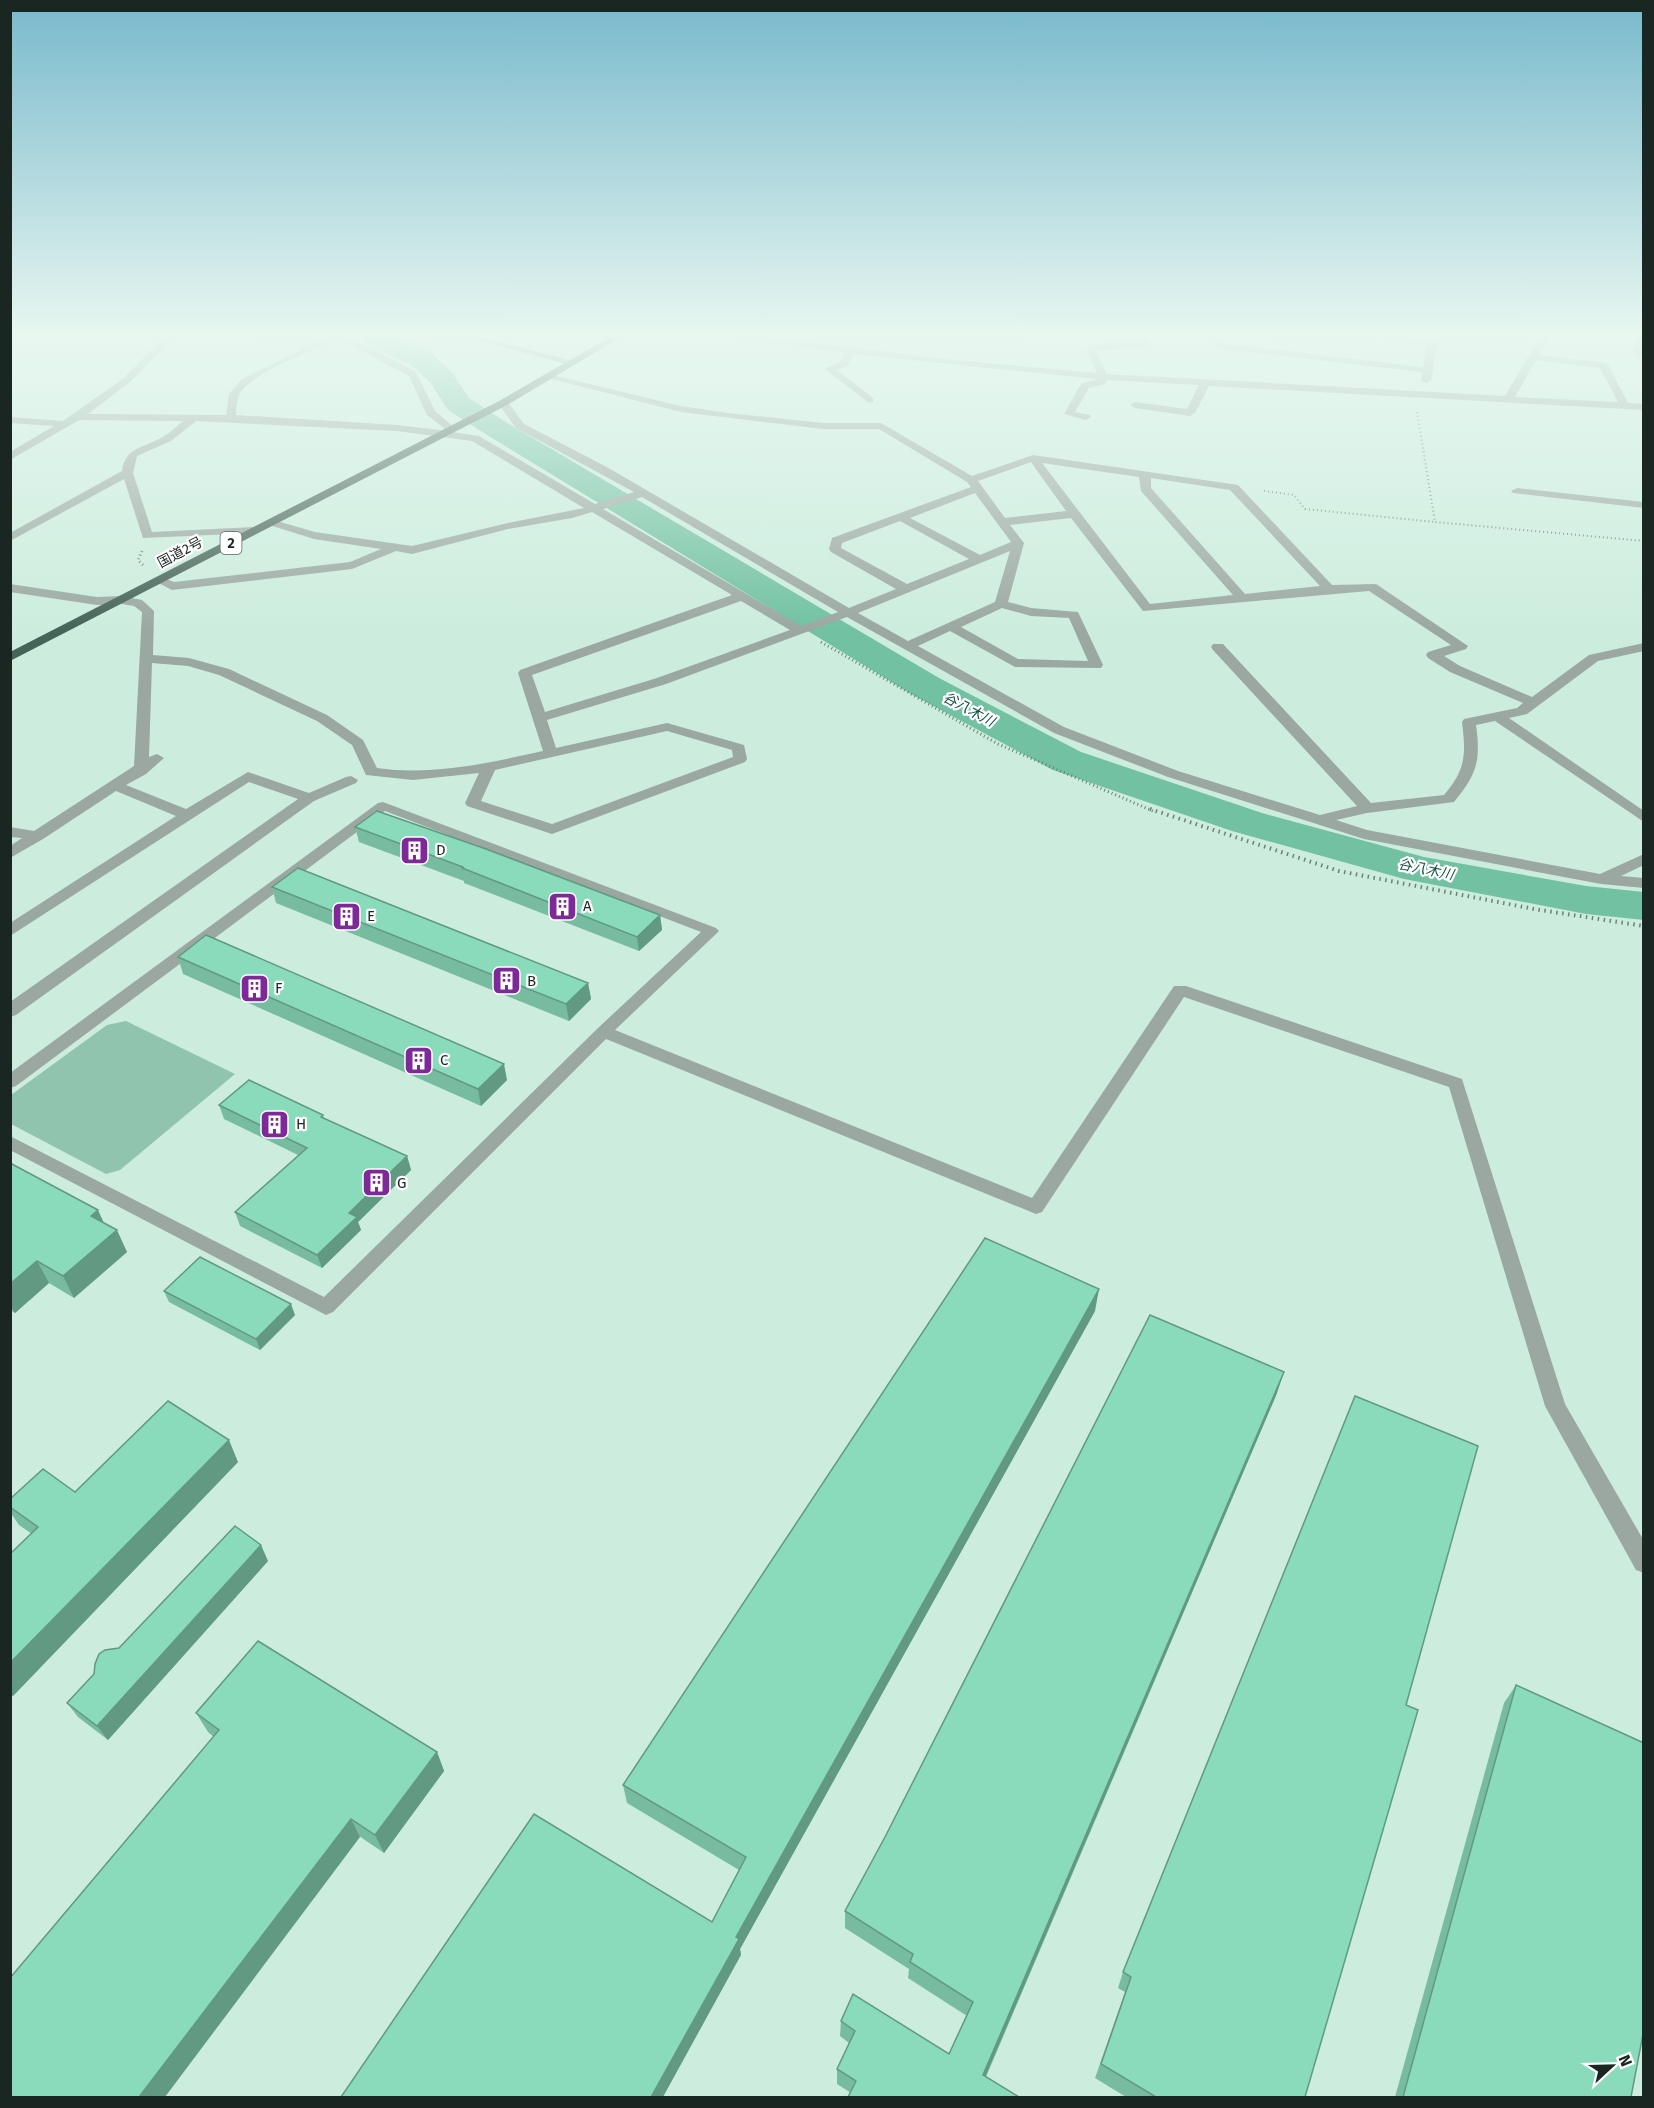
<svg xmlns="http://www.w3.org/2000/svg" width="1654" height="2108" viewBox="0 0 1654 2108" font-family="'Fira Sans','Noto Sans JP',sans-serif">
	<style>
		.green { fill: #90c4af }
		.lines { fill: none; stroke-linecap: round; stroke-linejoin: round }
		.river { fill: #71c1a2; fill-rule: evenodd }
		.path-far2 { stroke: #6c8278; stroke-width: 2; stroke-dasharray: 1 3; stroke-linecap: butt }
		.path-far1 { stroke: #6c8278; stroke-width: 3; stroke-dasharray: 1 3; stroke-linecap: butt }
		.path { stroke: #6c8278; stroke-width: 4; stroke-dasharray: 1.5 4.5; stroke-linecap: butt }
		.lane { fill: #9aa8a1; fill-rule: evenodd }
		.street { fill: #9aa8a1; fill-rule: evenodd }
		.secondary { fill: #768a81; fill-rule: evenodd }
		.highway { fill: #466357; fill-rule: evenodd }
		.rail-casing { stroke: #374640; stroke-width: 4.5 }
		.rail { stroke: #fff; stroke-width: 3; stroke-dasharray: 8; stroke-linecap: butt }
		.wall { fill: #77bca1 }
		.shaded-wall { fill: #619983 }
		.building { fill: #8adbbb; stroke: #619983; stroke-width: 1.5 }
		.labels { text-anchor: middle; stroke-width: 4.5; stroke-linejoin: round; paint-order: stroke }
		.shield { fill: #fff; stroke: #5f6764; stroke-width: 1.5 }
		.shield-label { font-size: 14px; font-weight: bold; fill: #1a2621 }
		.far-street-label { font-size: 14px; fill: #1a2621; stroke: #fff }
		.far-water-label { font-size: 14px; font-style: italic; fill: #11533e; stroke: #fff }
		.poi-label { font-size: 15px; fill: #1a2621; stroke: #fff; text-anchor: start }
	</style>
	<rect width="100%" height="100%" fill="#ccedde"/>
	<path class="green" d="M126,1021l109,53 -115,96 -14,4 -95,-50v-29l96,-70z"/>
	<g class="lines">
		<path class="river" d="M360,337h36l34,15 21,19 18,27 35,23 435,257 142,74 181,61 162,44 162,29 58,6v28l-58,-6 -182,-35 -172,-48 -179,-61 -142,-76 -427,-261 -36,-23 -18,-28 -20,-18 -46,-21z"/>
		<path class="path-far2" d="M1417,412l18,110 209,19
			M1264,491l30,4 11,14 130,13"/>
		<path class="path-far1" d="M142,551l-4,9 7,7
			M821,642l177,102 155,67"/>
		<path class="path" d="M1150,809l189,62 195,38 110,17"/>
		<path class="lane" d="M383,802l333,126 3,3 -3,3 -101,96 417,168 142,-212h12l276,93 103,325 79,137v32l-8,-3 -91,-164 -96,-319 -265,-90 -142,215 -6,2 -430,-175 -273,273 -7,3 -316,-165v-14l314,161 274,-269 103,-96 -316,-121 -369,275 -6,2v-15l368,-270z"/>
		<path class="street" d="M164,337h10l-44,45 -42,32 138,1 3,-21 13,-15 86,-42h22l66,35 19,39 21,18 -4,3 27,4 116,68 39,-12 -118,-64 -18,-25 9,-2 17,23 81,42 244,142 47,-19 -65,-37 -2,-3 3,-11 139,-51 -4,-5 -88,-53h-56l-142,-17 -133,-34v-4l133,32 47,7 95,10h58l91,53 61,-21 205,30 94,100 44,-1 92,62 -2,3 -22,7 16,10 72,31 57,-42 55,-12v8l-46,10 -71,53 -18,4 135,93v11l-149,-101 -19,4c5,36 1,49 -22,77l-87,11 -31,7 31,10 233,44 44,-20v11l-23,11 23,2v10l-43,-4 -237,-45 -196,-62 -114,-44 -207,-116 -181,67 -119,36 9,28 111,-25 77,22 3,14 -2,3 -193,72 -85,-28 -2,-3 14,-30 -66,7 -47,-5 -14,-30 -35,-24 -98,-46 -31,-9 -36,-3 -3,94 8,-3 7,4 -18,16 -20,11 60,24 62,-37 61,21 37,-16 5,-1 7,4 -2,3 -42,18 -298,214 -6,2v-15l288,-203 -49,-17 -239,154v-13l166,-107 -60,-25 -73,48 -33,19v-12l12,-8 -12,-1v-10l24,4 100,-65 8,-154 -8,-6 -12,-2 -25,1 -87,-13v-8l87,13 25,-1 20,4 12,11 -1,44 36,3 40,11 98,46 36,25 14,28c55,8 112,-5 166,-17l-25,-78 2,-3 212,-75 -140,-83 -20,6 -64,11 -96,25 -16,-3 -44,18 -180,21 -19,-10 6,-4 15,6 176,-20 31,-13 -67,-10 -48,-15 -2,-2 6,-3 45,13 97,14 96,-23 76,-15 -112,-67 -75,-10 -201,-10 -25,20 -34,15 -4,17 19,59 102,-5 4,2v4l-115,5 -19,-59 -114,62v-8l112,-62c3,-25 24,-23 42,-35 7,-4 13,-10 19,-15l-104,-1 -69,40v-8l44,-26 -44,-3v-6l53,4 61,-43zM339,339l70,37 18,39 21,16 -51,-6 -161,-10c0,-9 1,-19 7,-26 18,-20 71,-39 96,-50zM1031,462l35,49 -61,7 -27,-37zM1042,463l97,14 2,14 92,104 -83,9zM1151,478l79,12 90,96 -75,8 -94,-106zM975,493l36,49 -31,13 -70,-37zM642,497l196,115 -37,14 -198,-117zM1071,518l72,93 226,-20 82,54 -23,7 -2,3 2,3 22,14 73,31 -6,5 -53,11 -2,3c4,33 4,47 -18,73l-73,8 -148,-159h-10l-2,3 2,3 144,156 -37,9 -142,-44 -114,-44 -146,-81 32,-15 65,36 86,1 2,-3 -25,-53 -47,-4 -23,-6 16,-59 -14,-18zM900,521l69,38 -62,25 -66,-36 1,-5zM1010,551l-15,51 -87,39 -50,-28zM741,601l49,29 -133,48 -112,34 -13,-37zM1002,608l29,8 38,2 19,43 -70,-2 -57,-32zM667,731l65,19 1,7 -181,67 -71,-23 14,-31z
			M738,337h29l176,22 154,14 -11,-23c12,-11 37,-7 53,-8l-3,-5h9l5,7 -2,2 -52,5 11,23 398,22 35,-59h10l-11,18 68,8 21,40 16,1v6l-435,-24 -14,27 -5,3 -55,-8 -5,-3 5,-3 52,7 12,-24 -92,-5 -2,4 -16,4 -14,24 15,3 1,2 -5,3 -22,-6 17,-30 16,-5 -244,-25 -6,12 -10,4 36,28v4l-4,1 -44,-34 15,-7 4,-10 -102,-12zM1536,360l64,8 18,34 -103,-5z
			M1210,337h9l5,7 199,23 4,-23 -42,-4 -4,-3h57v5l-7,38 -5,3 -5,-3 1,-8 -201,-23z
			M1636,337h8v20l-11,-3z
			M1517,488l127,14v6l-131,-15 -2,-2z"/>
		<path class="secondary" d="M464,337h17l95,25 -5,3z"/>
		<path class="highway" d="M610,337h11l-114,68 -497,256v-9l489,-251z"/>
		<defs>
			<path id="rail" d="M10,339l5,-2"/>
		</defs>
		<use href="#rail" class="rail-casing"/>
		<use href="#rail" class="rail"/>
	</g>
	<path class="wall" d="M355,827l305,88 2,15 -23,21 -175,-68v-2l-105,-39z
		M272,887l316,96 3,16 -22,22 -293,-118z
		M178,957l329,123 -26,26 -298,-132z
		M219,1105l104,10 1,3 83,38 4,14 -53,52 3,8 -39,38 -82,-42 -5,-14 63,-57 -74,-36z
		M10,1163l94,60 23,29 -53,46 -25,-15 -34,30 -5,-3z
		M164,1291l131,24 -35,35 -91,-48z
		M1095,1311l-355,638 1,6 -29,-33 27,-52 -112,-67 -4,-18z
		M1277,1393l-291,684 -135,16 -14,-9v-15l12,-26 -9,-7 1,-15 108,33 18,-38 -59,-38 1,-9 -64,-41v-17z
		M238,1462l-225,234 -3,-2v-140l22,-20 -13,-9 -9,-13v-13l65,-7z
		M268,1561l-160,179 -30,-23 -11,-14 52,-55z
		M1516,1685l115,412h-236l109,-394z
		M1406,1705l-101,392h-179l-31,-19 30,-86 -7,-4 5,-16z
		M196,1713l241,39 7,19 -60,82 -170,-116 -6,-5z"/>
	<path class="shaded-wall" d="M660,915l2,15 -23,21 -2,-14z
		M588,983l3,16 -22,22 -3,-17z
		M504,1064l3,16 -26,26 -3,-17z
		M407,1156l4,14 -53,52 3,8 -39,38 -5,-13 32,-42z
		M98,1210l10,22 -17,-16z
		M117,1230l10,22 -53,46 -11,-22z
		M37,1261l12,22 -34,30 -5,-8v-21z
		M1099,1289l-4,22 -355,638 1,6 -78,142h-12l85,-160z
		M291,1304l4,11 -35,35 -4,-11z
		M1284,1372l-7,21 -297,696 3,-14z
		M229,1440l9,22 -225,234 -3,-3v-30z
		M261,1545l7,16 -160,179 -11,-14z
		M437,1752l7,19 -60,82 -9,-18z
		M351,1819l9,18 -195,260h-26z"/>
	<path class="building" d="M377,811l109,38 174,66 -23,22 -175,-69 1,-1 -108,-40z
		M298,868l290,115 -22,21 -294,-117z
		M206,935l298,129 -26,25 -300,-132z
		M249,1080l74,35 -2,2 86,39 -58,57 8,4 -40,38 -82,-43 72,-64 -88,-43z
		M10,1163l88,47 -7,6 26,14 -54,46 -26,-15 -27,23z
		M985,1238l114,51 -363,648 3,2 -88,158h-310l193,-283 178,108 34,-65 -123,-72z
		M200,1257l91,47 -35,35 -92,-48z
		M1150,1315l134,57 -301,703 36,22h-171l8,-16 -19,-12 18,-38 -14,-10 12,-27 96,60 24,-52 -63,-40 3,-8 -68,-43 40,-74z
		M1355,1396l123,50 -72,259 12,5 -113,387h-149l-55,-33 30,-87 -8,-5z
		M168,1401l61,39 -219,223v-109l28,-27 -28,-20v-8l33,-30 32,23z
		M235,1526l26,19 -164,181 -30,-23 27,-29 1,-10 4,-10 6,-4 14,-2z
		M258,1641l179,111 -62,83 -24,-16 -212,278h-129v-119l209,-248 -23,-17z
		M1516,1685l128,58v286l-13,68h-228z"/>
	<linearGradient id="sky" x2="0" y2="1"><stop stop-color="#78b9cc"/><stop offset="0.53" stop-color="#e8f7f0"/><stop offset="1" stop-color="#e8f7f0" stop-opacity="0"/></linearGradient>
	<rect width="1654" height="632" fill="url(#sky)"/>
	<defs>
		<symbol id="building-square" viewBox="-11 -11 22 22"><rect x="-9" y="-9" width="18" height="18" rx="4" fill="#7e2998" stroke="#fff"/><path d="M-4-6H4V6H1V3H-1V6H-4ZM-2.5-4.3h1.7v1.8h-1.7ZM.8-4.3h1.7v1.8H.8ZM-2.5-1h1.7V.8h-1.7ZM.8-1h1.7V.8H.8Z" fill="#fff"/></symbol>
	</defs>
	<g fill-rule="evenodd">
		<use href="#building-square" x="398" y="834" width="33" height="33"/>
		<use href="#building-square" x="546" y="890" width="33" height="33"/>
		<use href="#building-square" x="330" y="900" width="33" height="33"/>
		<use href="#building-square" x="490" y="964" width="33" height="33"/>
		<use href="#building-square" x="238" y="972" width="33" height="33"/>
		<use href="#building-square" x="402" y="1044" width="33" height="33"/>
		<use href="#building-square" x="258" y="1108" width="33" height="33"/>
		<use href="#building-square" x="360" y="1166" width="33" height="33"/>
	</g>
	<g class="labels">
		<rect class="shield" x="220.5" y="532" width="21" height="22" rx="4.5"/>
		<g class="shield-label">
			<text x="231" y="548">2</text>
		</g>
		<g class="far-street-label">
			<text transform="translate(180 552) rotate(-28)" y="5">国道2号</text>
		</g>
		<g class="far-water-label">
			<text transform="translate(969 709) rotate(28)" y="5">谷八木川</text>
			<text transform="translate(1426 869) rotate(12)" y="5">谷八木川</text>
		</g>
		<g class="poi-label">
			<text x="436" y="855">D</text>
			<text x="583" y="911">A</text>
			<text x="367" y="921">E</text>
			<text x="527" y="986">B</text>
			<text x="275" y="993">F</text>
			<text x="440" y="1065">C</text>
			<text x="296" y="1129">H</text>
			<text x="397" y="1188">G</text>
		</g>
	</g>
	<rect width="1654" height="2108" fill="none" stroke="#1a2621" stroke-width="24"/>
	<g transform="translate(1612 2066) rotate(68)" stroke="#ffffff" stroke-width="4.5" paint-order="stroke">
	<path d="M0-4.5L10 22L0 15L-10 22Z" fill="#1a2621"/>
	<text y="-9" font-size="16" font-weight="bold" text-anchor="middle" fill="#1a2621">N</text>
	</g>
</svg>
